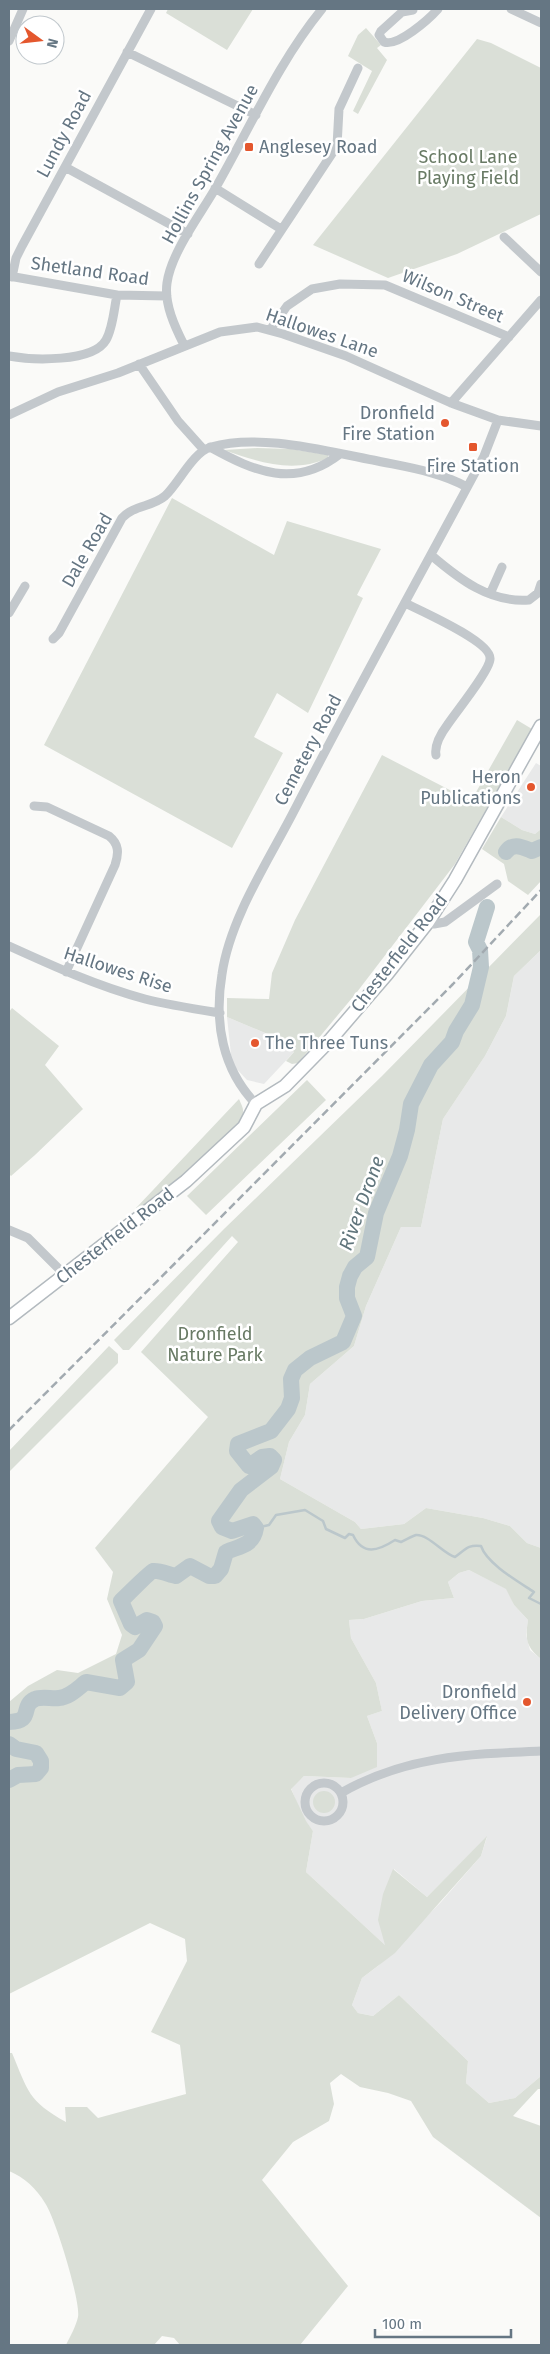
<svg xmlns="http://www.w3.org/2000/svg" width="550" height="2354" viewBox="0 0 550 2354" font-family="'Fira Sans',sans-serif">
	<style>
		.built { fill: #e8e9e9 }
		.green { fill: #dadfd7 }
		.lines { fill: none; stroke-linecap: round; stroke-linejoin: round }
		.stream { stroke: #bbc7cb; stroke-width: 2.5 }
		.river { stroke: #bbc7cb; stroke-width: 16 }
		.secondary-casing { stroke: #b3babf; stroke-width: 15 }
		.minor { stroke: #c3c8cc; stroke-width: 9 }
		.secondary { stroke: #fff; stroke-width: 12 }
		.rail { stroke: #a2aab0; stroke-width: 2.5; stroke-dasharray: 8 4; stroke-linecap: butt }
		.poi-dot { fill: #e4572e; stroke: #fff; stroke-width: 2 }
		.labels { text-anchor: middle; stroke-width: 5; stroke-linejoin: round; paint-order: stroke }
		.street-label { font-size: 18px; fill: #657683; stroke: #fff }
		.poi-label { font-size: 18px; fill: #657683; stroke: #fff; text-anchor: end }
		.park-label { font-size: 18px; fill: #687a64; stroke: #fff }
		.water-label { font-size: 19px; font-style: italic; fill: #60757c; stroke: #fff }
	</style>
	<rect width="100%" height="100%" fill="#fafaf8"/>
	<path class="built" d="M536,763l5,3v63l-6,5 -13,-4 -21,-13z
		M541,950v598l-14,-5 -17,-17 -27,-8 -57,-10 -22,16 -43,5 -6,-7 -75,-43 9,-37 16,-27 5,-31 44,-38 12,-40 35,-79h20l22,-108 42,-63 21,-40 8,-40z
		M227,1017l50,21 17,14 -30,32 -17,-4 -15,-16z
		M469,1570l38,19 7,16 14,15 -2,15 4,15 11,9v417l-26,22 -26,5 -23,-20 2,-22 -69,-66 -26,21 -15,-3 -6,-8 10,-27 16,-12 63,-64 40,-46 6,-19 -60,60 -33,-28 -8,77 -80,-74 7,-41 -10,-13 -12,-30 13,-12 47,2 26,-35 -10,-27 15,-5 -6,-28 -25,-45 -2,-18 15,-1 58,-18 32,-3 -6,-16 11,-9z"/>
	<path class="green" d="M168,9h85l-26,41 -61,-37z
		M366,28l15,17 -4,3 10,12 -29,54 -5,-3 19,-40 -24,-15 10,-21z
		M477,39l14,4 50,25v146l-84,40 -69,24 -75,-33z
		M257,448l34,1 37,6v3c-35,16 -70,4 -104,-8z
		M172,498l102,57 13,-34 94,28 -24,46 6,3 -55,115 -31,-20 -23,44 29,16 -51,95 -188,-103z
		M517,720l15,9 -77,135 -98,128 -59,71 -6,1 -6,-3 8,-9 -17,-14 -50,-21v-19l42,1 3,-26 23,-53 87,-165 89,46z
		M501,817l21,13 13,4 6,-5v52l-13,14 -20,-14 -4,-17 -22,-15z
		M541,914v36l-27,26 -8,40 -21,40 -42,63 -22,108h-20l-35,79 -12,40 -44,38 -5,31 -16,27 -9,37 75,43 6,7 43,-5 22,-16 57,10 27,8 17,17 14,5v111c-15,-13 -16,-19 -13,-39l-14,-15 -8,-16 -37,-19 -10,3 -11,9 6,16 -32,3 -58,18 -15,1 2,18 25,45 6,28 -15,5 10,27v24l-26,11 -47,-2 -13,13 15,32 7,10 -7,41 79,73 -7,-25 5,-26 10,-25 34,28 60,-61 -6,20 -41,46 -45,51 -33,25 -10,27 6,8 15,3 26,-21 69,66 -2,22 23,20 26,-5 26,-22v13h-3l-25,27 28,10v92l-108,-81 -22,-36 -23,-8 -28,-6 -19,-13 -11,9 4,21 -5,17 -36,21 -31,38 86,106 -48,59h-120l-6,-7 -12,-2 -8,9h-88c4,-8 10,-19 12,-28 3,-15 -23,-100 -33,-114 -9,-15 -20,-25 -36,-32v-118h3c16,38 16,48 54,69l-1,-15h22l11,11 88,-24 -6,-49 -29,-13 36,-71 -2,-22 -35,-16 -141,71v-292l19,-16 29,-16 21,3 38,-19 6,-19 -15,-36 6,-27 -18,-24 113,-131 -67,-65 97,-110 -6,-6 -103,114h-6l-9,-10 110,-111 158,-153z
		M12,1008l47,38 -14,19 38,44 -48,46 -24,21 -2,-2v-162z
		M307,1080l19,20 -120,115 -19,-19z
		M239,1099c2,5 5,9 4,15 -3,22 -85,82 -105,97l-2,-3z
		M109,1346l9,8v9l-109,109v-21z
		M313 1802a11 11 0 1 1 22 0a11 11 0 1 1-22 0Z"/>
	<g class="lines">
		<path class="stream" d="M256,1528l13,-3 7,-10 29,-5 18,11 3,8 19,9 4,-4 4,1c10,21 25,16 42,5l6,2c5,-2 11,-6 15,-7 12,-1 28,19 39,22 10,-7 13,-13 26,-11 6,18 38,36 53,46l-5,6 12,6"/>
		<path class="river" d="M506,852c7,-10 16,-5 26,-1l9,-4
			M9,1722c26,-1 10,-15 26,-23 7,-3 17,0 24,-1 11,-1 19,-10 27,-16l34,6 7,-6 -4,-22 16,-10 16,-24 -2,-4 -6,-2 -12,7 -4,-3 -10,-23c4,-4 29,-29 32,-30 6,-1 17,4 23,5l14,-10 19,10h6l6,-7 5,-17c14,-6 27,-6 30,-24l-3,-4 -21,7 -10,-4 -3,-6 22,-31 30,-23 3,-7 -4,-4 -8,1 -13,9 -12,-15 1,-7 33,-13 17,-22 4,-11 -1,-19 4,-9 15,-12 33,-16 11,-26 -7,-18v-11l3,-11 5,-9 12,-10 9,-44 24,-57 7,-26 4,-26 20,-39 21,-23 4,-11 16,-26 9,-38 -1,-17 -4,-8 11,-35
			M9,1744l7,5 20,4 5,8v7l-5,6 -18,1 -9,5"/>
		<defs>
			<path id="secondary" d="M9,1318l177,-137 58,-54 12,-23 29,-18 46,-47 56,-65 41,-52 27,-42 86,-154"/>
		</defs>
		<use href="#secondary" class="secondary-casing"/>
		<path class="minor" d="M511,9l30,14
			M413,10l-11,2 -21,19 -2,4 5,7c14,5 45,-23 54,-33
			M9,41l14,-32
			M127,52l129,63
			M65,167l123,67
			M215,188l66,41
			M504,237l37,35
			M259,264l78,-118 2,-37 19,-41
			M9,276l108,19 50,1
			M12,277l4,-19 6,-12 129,-237
			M270,330l17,-24 25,-17 28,-5 45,1 124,52
			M184,345c-9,-18 -20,-41 -17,-62 4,-30 33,-68 48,-94 35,-61 63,-126 107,-180
			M9,356c22,4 84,7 97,-16 7,-12 8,-31 11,-45
			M139,364l39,57 26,29
			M451,403l90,-103
			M9,415l49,-23 60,-19 102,-41 37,-5 26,7 63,22 105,47 47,17 43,6
			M210,447c45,25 85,42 130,7
			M431,555c28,24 59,48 98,45l9,-7 3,-9
			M490,594l12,-27
			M405,603c16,8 87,39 85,56 0,11 -34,53 -42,65 -6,8 -14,20 -12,31
			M9,613l16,-27
			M53,639l6,-6 63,-115c12,-13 30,-11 43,-22 14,-13 28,-44 46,-49 48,-14 114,4 162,13 32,7 65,11 94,27
			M34,806l13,1 62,29c10,8 10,17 6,29l-49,107
			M428,922l6,2 11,-2 52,-38
			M9,946c44,20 88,40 136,53 24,6 50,10 75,14
			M256,1104c-34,-35 -42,-82 -34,-130 8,-56 47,-114 73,-165 61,-118 126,-235 189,-353l14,-36
			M9,1230l19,8 37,37
			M305 1802a19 19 0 1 1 38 0a19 19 0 1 1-38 0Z
			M341,1793c64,-37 128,-39 200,-42"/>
		<use href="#secondary" class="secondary"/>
		<path class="rail" d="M9,1430l444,-446 88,-94"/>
	</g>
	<g class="poi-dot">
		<rect x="244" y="142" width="10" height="10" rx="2.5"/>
		<circle cx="445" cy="423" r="5"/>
		<rect x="468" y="442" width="10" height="10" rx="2.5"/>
		<circle cx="531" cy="787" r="5"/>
		<circle cx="255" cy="1043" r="5"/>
		<circle cx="527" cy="1702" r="5"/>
	</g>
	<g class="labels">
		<g class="street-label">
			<text transform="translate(64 134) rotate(-62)" y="6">Lundy Road</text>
			<text transform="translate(210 164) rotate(-61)" y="6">Hollins Spring Avenue</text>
			<text transform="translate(90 271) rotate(8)" y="6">Shetland Road</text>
			<text transform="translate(453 296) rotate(23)" y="6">Wilson Street</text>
			<text transform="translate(322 333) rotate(19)" y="6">Hallowes Lane</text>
			<text transform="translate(87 550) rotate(-60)" y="6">Dale Road</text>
			<text transform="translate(308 750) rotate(-62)" y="6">Cemetery Road</text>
			<text transform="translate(399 953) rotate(-52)" y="6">Chesterfield Road</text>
			<text transform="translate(118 970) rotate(18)" y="6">Hallowes Rise</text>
			<text transform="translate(115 1236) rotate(-38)" y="6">Chesterfield Road</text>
		</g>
		<g class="poi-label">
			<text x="259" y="153" text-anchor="start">Anglesey Road</text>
			<text x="435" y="419">Dronfield<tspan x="435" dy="21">Fire Station</tspan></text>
			<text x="473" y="472" text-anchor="middle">Fire Station</text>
			<text x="521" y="783">Heron<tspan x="521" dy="21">Publications</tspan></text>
			<text x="265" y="1049" text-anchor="start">The Three Tuns</text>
			<text x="517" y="1698">Dronfield<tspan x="517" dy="21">Delivery Office</tspan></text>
		</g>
		<g class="park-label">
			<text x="468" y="163">School Lane<tspan x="468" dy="21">Playing Field</tspan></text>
			<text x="215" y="1340">Dronfield<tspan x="215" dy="21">Nature Park</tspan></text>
		</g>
		<g class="water-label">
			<text transform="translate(361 1203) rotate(-70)" y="7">River Drone</text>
		</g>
	</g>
	<rect width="550" height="2354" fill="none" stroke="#657683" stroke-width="20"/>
	<g transform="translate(40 40) rotate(105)"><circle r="24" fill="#ffffff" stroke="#c1c8cd"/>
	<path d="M0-4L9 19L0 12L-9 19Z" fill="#e4572e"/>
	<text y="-8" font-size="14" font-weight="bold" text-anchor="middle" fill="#657683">N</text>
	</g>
	<path d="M375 2329v8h136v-8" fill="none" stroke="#657683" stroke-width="2.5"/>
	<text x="382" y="2329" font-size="15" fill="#657683" stroke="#ffffff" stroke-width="4" paint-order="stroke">100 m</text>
</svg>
